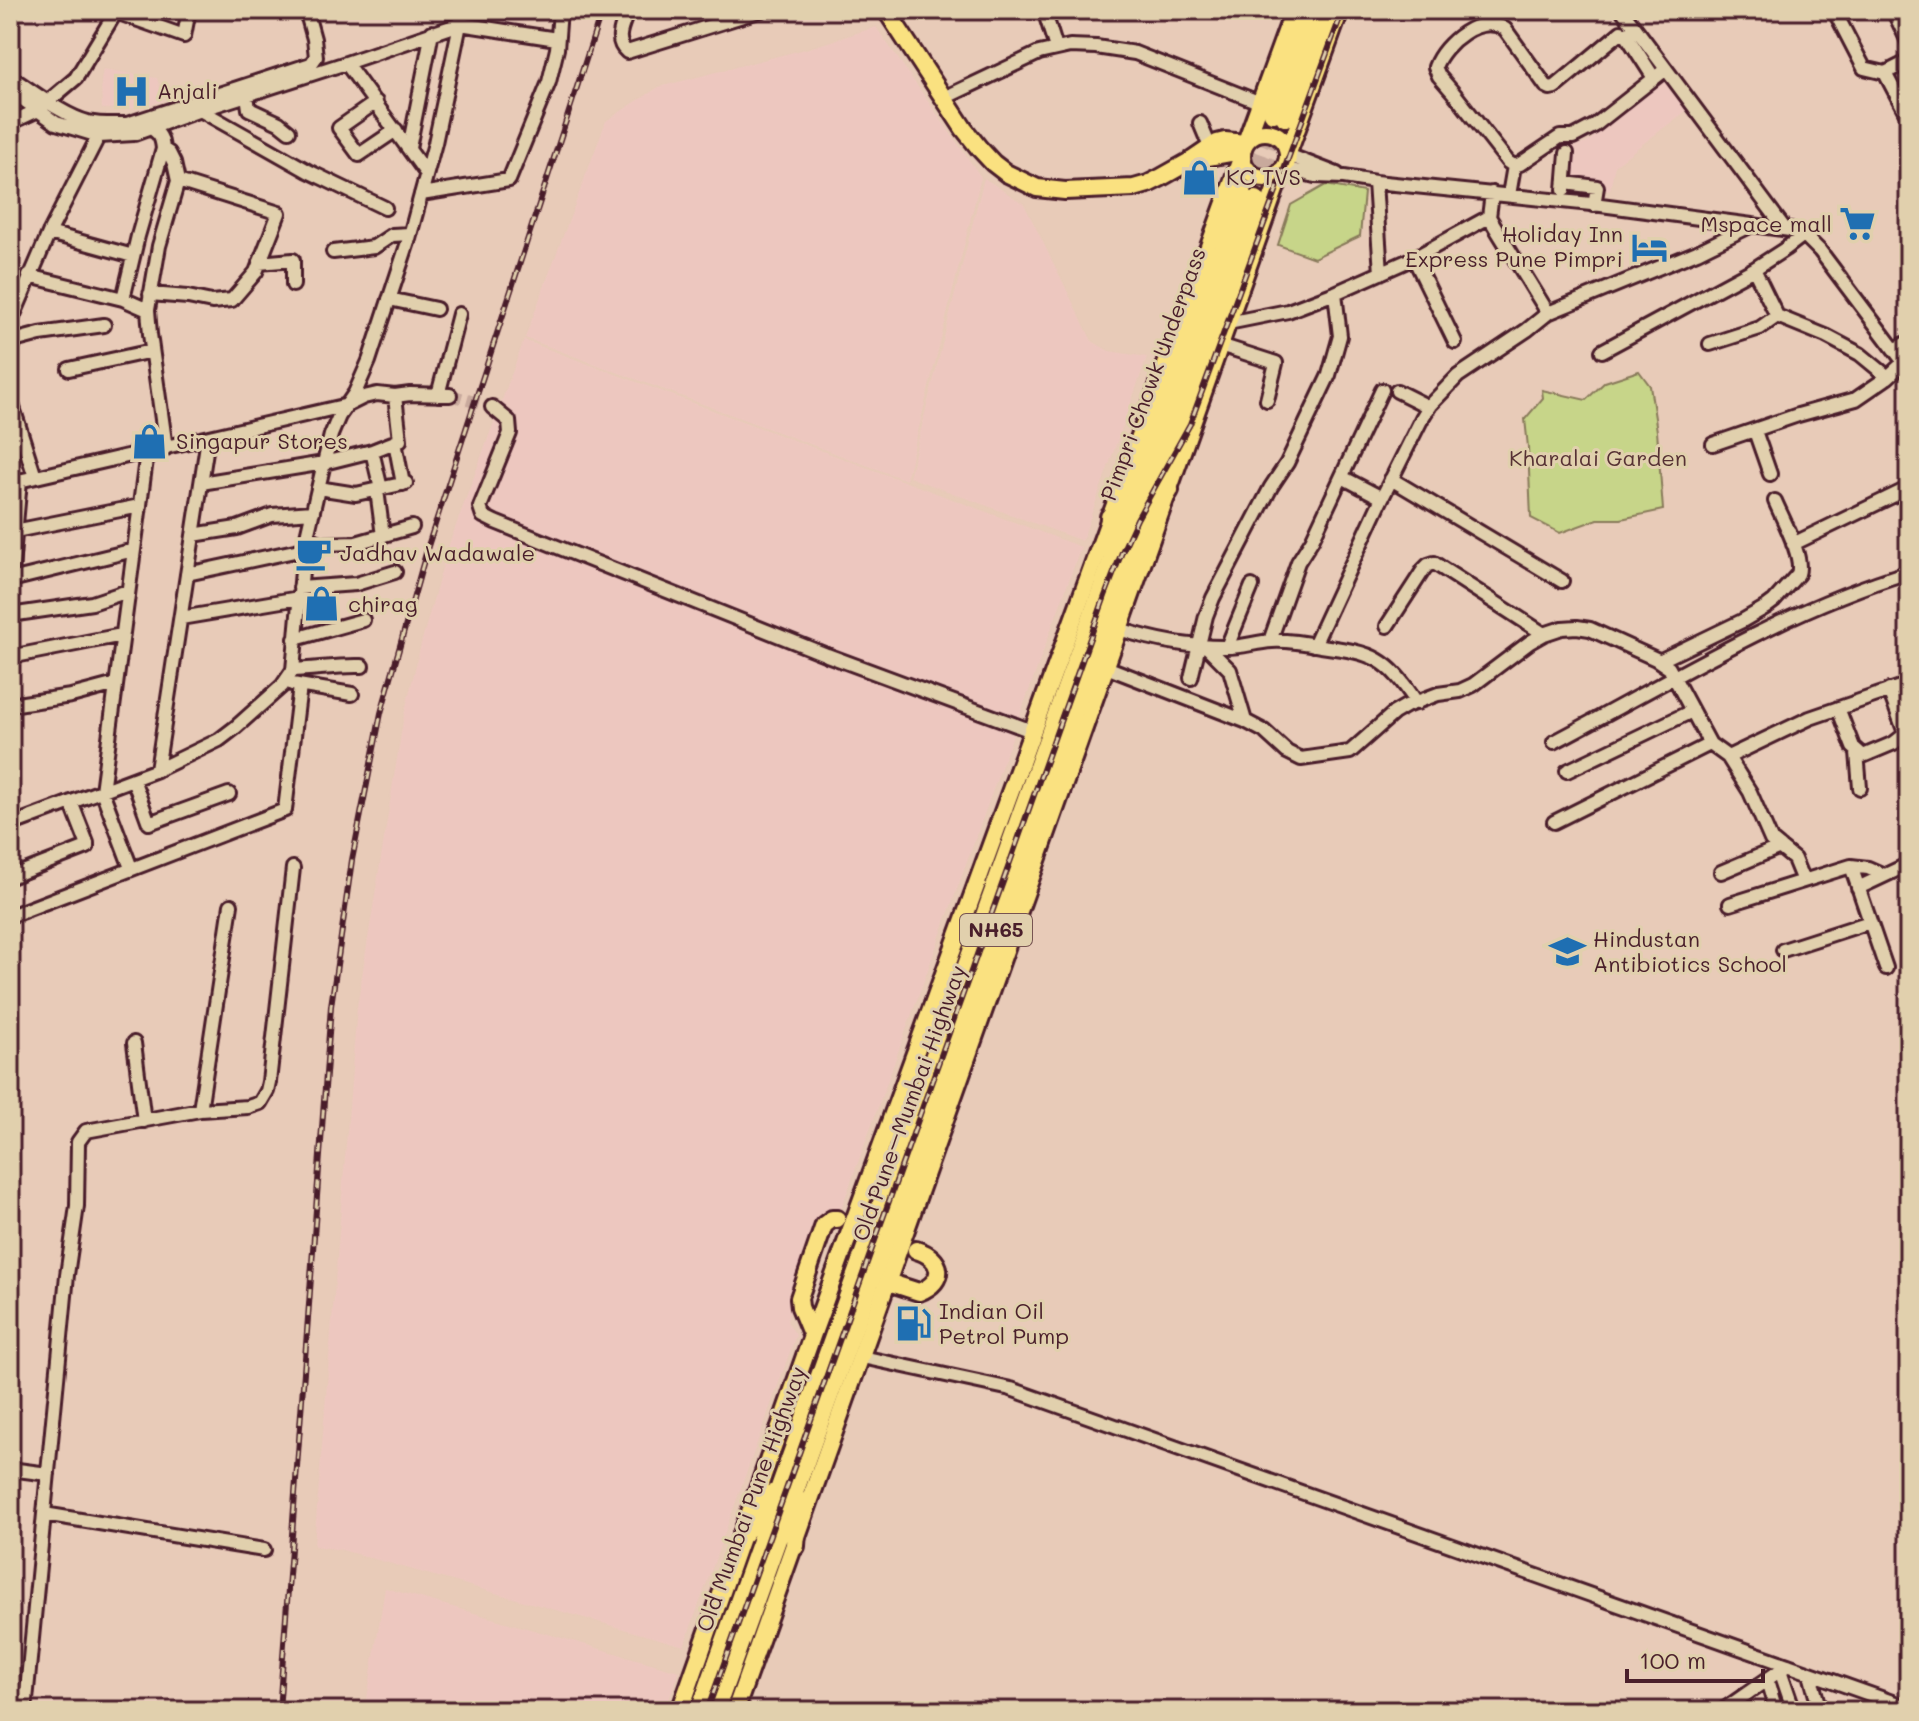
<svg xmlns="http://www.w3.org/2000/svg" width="1919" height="1721" viewBox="0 0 1919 1721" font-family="Mali,sans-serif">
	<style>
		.built { fill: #edc7bf }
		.green { fill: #c7d589; stroke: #887a5a; stroke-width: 2 }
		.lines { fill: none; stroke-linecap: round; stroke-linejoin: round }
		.minor-tunnel { stroke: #c8a99c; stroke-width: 12; stroke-dasharray: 12 6; stroke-linecap: butt }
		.highway-tunnel { stroke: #c8a99c; stroke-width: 18; stroke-dasharray: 18 9; stroke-linecap: butt }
		.minor-casing { stroke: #4a1f2b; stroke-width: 18 }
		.major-casing { stroke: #4a1f2b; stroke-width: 22 }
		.highway-casing { stroke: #4a1f2b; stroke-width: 24 }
		.minor { stroke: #e1d0ad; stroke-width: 12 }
		.major { stroke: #fae180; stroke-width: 16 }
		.highway { stroke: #fae180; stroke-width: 18 }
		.rail-casing { stroke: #4a1f2b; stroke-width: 6 }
		.rail { stroke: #e1d0ad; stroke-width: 3; stroke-dasharray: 9; stroke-linecap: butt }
		.labels { text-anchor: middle; stroke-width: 6; stroke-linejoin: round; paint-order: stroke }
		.shield { fill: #e1d0ad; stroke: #775452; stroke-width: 2 }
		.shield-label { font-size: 20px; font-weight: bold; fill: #4a1f2b }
		.poi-label { font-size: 22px; fill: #4a1f2b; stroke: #e1d0ad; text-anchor: start }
		.street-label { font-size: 22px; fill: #4a1f2b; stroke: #e1d0ad }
		.park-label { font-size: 22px; fill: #563134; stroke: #e1d0ad }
	</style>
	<rect width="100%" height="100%" fill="#e8cbb8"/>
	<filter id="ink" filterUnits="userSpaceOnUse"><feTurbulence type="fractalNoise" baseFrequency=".0125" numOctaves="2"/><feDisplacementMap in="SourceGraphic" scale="16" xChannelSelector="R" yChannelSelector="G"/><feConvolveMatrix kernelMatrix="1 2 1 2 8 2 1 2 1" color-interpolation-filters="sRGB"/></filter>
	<g filter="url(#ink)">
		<path class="built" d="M876,27l105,150 -75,303 -381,-142 81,-217 53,-34 150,-39z
			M103,69l54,9 6,23 -21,7 -40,1 -1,-28z
			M1665,77l2,1 23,30 -75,57 -5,25 -53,-6 6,-42 22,2z
			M984,178l40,26 68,137 17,10 38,6 -65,184 -173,-64z
			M524,340l557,207 -242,668 -18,5 -34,101 9,14 -112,311 -342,-96 -28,-4 43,-539 47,-292 18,-75 25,-90z
			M385,1588l294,83 -14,40h-300z"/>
		<path class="green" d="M1326,185l38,7 -4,44 -46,22 -36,-13 13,-40z
			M1639,371l11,15 7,45 6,79 -42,9h-23l-38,14 -29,-15 -3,-71 -3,-28 18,-21 -1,-8 44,10 19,-18z"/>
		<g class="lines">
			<path class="minor-tunnel" d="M450,395l42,12"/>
			<path class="highway-tunnel" d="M1243,195l30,-82
				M1256,200l29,-83"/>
			<defs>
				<path id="minor" d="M628,10c-5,15 -15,30 -1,42l135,-42
					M1044,10l12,38
					M1622,10l163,219
					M1834,10l30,58 21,5 20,38 4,2
					M1893,10l16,34
					M116,12l68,24 5,-26
					M346,63l80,110
					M1885,73l24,-12
					M10,77c23,14 52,38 78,45 13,3 26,2 39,2l184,-60 5,-7 -2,-18 -8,-29
					M1654,78l-29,-45 -4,-1 -66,55 -5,1 -4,-2 -41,-57c-25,-16 -61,14 -70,38l4,9 18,21 51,65 6,4 6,-2 40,-27h13l21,-11 72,-57
					M10,90l46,33 43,13 35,-2 66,-24 146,-47 114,-39 97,15
					M247,95l2,14 30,14 10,8
					M944,98l95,-45 31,-7 26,1 39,6 126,50
					M376,102l-37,26 20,27 37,-25
					M200,110l108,61 77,37
					M10,123l28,-13 38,-32 41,-68
					M1200,123l10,24
					M151,128c9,6 11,10 12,21l6,4 5,10 4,18 -19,65 -11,64 2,24 16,114
					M409,148l23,-116
					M1288,155l49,19
					M1284,168l31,8 29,1 31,5 226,23 189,25 17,8 13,13 89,118
					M1375,182l6,91
					M1565,183l32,4 -3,18
					M1564,190l3,-37
					M421,194l88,-14 40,-98 8,-33 3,-39
					M1509,195l5,-29
					M1489,217l59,96
					M49,233l84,23
					M333,252l41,-5 18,-12 18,-1
					M1414,258l41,84
					M259,263l34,-3v25
					M29,276l94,23 25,11
					M150,294l38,3 24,5 20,-2 24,-28 23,-59 -101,-32
					M123,299l15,-63 25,-87
					M389,299l47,10
					M1777,316l49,20 34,18 28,23 16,-15
					M1228,323l60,-12 47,-18 79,-35 75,-41 3,-24
					M10,324l39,-91 52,-102
					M10,342l30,-8 64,-9
					M1710,344l50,-16 17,-12 -23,-47
					M1220,345l56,18 -9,37
					M1895,350l14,-9
					M1602,351l152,-82 31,-20 17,-13
					M69,369l83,-18
					M1397,391l32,16
					M438,395l21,-81
					M10,398l25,79
					M492,407l17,14 1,12 -30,74 3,9 12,6 332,133 205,76
					M1755,431l15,43
					M395,442l8,42
					M1713,444l85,-29 58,-16 32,-22
					M372,451l28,-11 -5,-44
					M1342,477l40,21
					M1391,479l171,102
					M10,483l338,-78 16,-8 13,-3 18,2 15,-2 40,1
					M201,483l123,-20 48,-12 9,38
					M318,488l38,6 50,-11
					M377,490l6,46
					M15,531l125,-25
					M193,535l44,-7 35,-13 41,-3
					M307,537l15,7 34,-1 56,-16
					M1793,544l116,-56
					M187,574l117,-25
					M11,580l123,-30
					M300,588l56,-4 39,-12
					M10,589l10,-108
					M10,615l82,-12 36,-12
					M181,618l118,-20
					M1387,626l37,-57 4,-4 6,-2 110,71
					M1119,629c34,11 69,18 104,18 17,1 32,-5 49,-6 16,-1 33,2 49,5 53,7 66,11 96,57
					M295,639l68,-19
					M1270,641l28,-79 14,-22 70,-150
					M1314,645l68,-147 40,-80 8,-13 28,-29 69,-46 21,-17 149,-61 55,-27
					M1207,647l23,23 15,51
					M1227,647l25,-61
					M10,657l112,-22
					M1659,661l83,-40 24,-14 8,-6 24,-27c6,-17 -16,-56 -23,-73
					M1106,667l139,54 19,10 23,21 14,7 49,-7 44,-39 12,-7 32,-12 22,-3 13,-6 57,-43 14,-8 18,-6 15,-1 13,2 66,30 13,9 41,76 18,13 22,35 21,48 23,19 9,22
					M293,670c24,-1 46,-5 69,-4
					M1191,678l15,-62 7,-18 58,-111 16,-24 42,-88 11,-39 -5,-43
					M292,684l60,10
					M10,705l61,-9 45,-12
					M1838,708l15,39 10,9 31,-13 9,-7 1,-6 -15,-40
					M1554,742c116,-61 229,-132 355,-170
					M1857,752l3,36
					M1728,757l82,-39 99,-34
					M157,770l51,-332
					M1567,771l125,-60
					M133,779l16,44 80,-29
					M1554,822l156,-78
					M10,825l147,-55 62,-30 17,-13 46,-41 11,-16 11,-121 20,-86 7,-28 8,-19 16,-23 14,-32 40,-122 26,-96 28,-133
					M1851,866l35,102
					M131,868l-29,-77 45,-339
					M1721,872l59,-25
					M10,877l77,-30v-4l-16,-41
					M1858,888l51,-24
					M1730,904l121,-38 17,2 16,7
					M10,916l275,-106 15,-124
					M1783,950l87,-28
					M134,1043l10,78
					M200,1110l31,-205
					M862,1357l149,32 898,319
					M10,1469l38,5
					M44,1514l220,36
					M1780,1670l14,41
					M1810,1674l10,37
					M1767,1680l9,31
					M25,1711l42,-436 10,-69 1,-64 8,-11 114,-21 48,-3 12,-4 7,-12 2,-9 24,-214
					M1722,1711l66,-46"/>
				<path id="major" d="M886,10l78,119 15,19 14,15 13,10 31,15 28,3 69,-3 14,-4 12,-6 32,-18 25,-17 8,-2 20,2
					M1242 155a23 23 0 1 1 46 0a23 23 0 1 1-46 0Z
					M1247,139l47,-129
					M1288,153l52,-143
					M1198,159l44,-8
					M888,1282l31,10c28,-11 24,-34 -3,-42
					M812,1336l-12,-29 -1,-9 25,-73 8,-6h5
					M680,1711l132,-375 430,-1180
					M735,1711l547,-1541"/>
				<path id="highway" d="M1273,113l37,-103
					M1285,117l39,-107
					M1148,524l21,-34
					M1108,550l2,-33
					M743,1534l29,-40
					M795,1546l3,-46
					M700,1711l543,-1516
					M715,1711l145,-401 396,-1110"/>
			</defs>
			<use href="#minor" class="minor-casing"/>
			<use href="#major" class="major-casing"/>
			<use href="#highway" class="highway-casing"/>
			<use href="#minor" class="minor"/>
			<use href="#major" class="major"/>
			<use href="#highway" class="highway"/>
			<defs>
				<path id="rail" d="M279,1711l52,-705 21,-146 29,-147 47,-167 174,-536
					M707,1711l398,-1115 17,-44 15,-33 53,-95 153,-414"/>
			</defs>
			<use href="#rail" class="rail-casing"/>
			<use href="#rail" class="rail"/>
		</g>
	</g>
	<defs>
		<symbol id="hospital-bare" viewBox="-9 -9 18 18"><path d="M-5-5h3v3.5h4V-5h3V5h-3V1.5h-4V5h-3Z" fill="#1f6fb2" stroke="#e1d0ad" stroke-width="2.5" paint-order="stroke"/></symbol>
		<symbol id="shop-bare" viewBox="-9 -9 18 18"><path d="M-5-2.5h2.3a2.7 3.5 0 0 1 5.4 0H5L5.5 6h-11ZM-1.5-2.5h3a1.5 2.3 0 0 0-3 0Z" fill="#1f6fb2" stroke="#e1d0ad" stroke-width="2.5" paint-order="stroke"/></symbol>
		<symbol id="supermarket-bare" viewBox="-9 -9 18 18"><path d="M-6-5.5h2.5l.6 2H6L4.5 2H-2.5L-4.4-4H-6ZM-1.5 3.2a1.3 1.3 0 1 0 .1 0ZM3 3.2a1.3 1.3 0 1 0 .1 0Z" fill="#1f6fb2" stroke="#e1d0ad" stroke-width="2.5" paint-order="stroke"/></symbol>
		<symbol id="hotel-bare" viewBox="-9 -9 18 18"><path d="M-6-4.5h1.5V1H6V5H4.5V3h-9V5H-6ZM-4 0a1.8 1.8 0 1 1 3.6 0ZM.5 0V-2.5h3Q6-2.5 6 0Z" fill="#1f6fb2" stroke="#e1d0ad" stroke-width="2.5" paint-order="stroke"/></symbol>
		<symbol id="cafe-bare" viewBox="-9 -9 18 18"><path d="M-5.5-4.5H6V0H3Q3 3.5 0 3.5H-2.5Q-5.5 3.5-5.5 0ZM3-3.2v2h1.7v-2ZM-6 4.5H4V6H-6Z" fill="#1f6fb2" stroke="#e1d0ad" stroke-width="2.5" paint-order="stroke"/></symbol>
		<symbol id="school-bare" viewBox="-9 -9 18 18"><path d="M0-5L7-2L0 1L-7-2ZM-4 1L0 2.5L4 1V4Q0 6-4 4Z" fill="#1f6fb2" stroke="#e1d0ad" stroke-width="2.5" paint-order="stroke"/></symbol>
		<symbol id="fuel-bare" viewBox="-9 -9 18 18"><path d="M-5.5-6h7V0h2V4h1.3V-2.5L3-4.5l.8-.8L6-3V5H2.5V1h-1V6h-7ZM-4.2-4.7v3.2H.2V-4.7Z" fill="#1f6fb2" stroke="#e1d0ad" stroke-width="2.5" paint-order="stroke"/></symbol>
	</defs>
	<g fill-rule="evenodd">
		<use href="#hospital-bare" x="106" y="66" width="51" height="51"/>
		<use href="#shop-bare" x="1174" y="152" width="51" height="51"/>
		<use href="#supermarket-bare" x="1832" y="198" width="51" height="51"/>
		<use href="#hotel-bare" x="1624" y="222" width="51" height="51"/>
		<use href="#shop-bare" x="124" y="416" width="51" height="51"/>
		<use href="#cafe-bare" x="288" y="528" width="51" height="51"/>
		<use href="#shop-bare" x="296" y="578" width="51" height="51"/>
		<use href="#school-bare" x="1542" y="926" width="51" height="51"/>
		<use href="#fuel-bare" x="888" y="1298" width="51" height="51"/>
	</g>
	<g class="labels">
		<rect class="shield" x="960" y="914" width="72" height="32" rx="6"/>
		<g class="shield-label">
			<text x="996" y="937">NH65</text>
		</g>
		<g class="poi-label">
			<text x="157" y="99">Anjali</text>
			<text x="1226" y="185">KC TVS</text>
			<text x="1832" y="232" text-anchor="end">Mspace mall</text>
			<text x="1623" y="242" text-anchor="end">Holiday Inn<tspan x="1623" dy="25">Express Pune Pimpri</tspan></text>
			<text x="176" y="449">Singapur Stores</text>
			<text x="340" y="561">Jadhav Wadawale</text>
			<text x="348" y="612">chirag</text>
			<text x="1593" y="947">Hindustan<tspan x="1593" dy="25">Antibiotics School</tspan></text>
			<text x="939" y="1319">Indian Oil<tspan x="939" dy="25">Petrol Pump</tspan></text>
		</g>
		<g class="street-label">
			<text transform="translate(1153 374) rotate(-70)" y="8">Pimpri Chowk Underpass</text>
			<text transform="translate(909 1103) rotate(-70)" y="8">Old Pune–Mumbai Highway</text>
			<text transform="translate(751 1499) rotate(-70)" y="8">Old Mumbai Pune Highway</text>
		</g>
		<g class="park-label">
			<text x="1598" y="466">Kharalai Garden</text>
		</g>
	</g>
	<rect width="1919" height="1721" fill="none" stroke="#e1d0ad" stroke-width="40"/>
	<rect x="20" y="20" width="1879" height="1681" fill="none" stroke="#4a1f2b" stroke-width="3" filter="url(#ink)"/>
	<path d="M1627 1669v12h136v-12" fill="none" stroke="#4a1f2b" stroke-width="4"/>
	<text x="1639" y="1669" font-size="24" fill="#4a1f2b" stroke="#e1d0ad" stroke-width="6" paint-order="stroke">100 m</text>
</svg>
